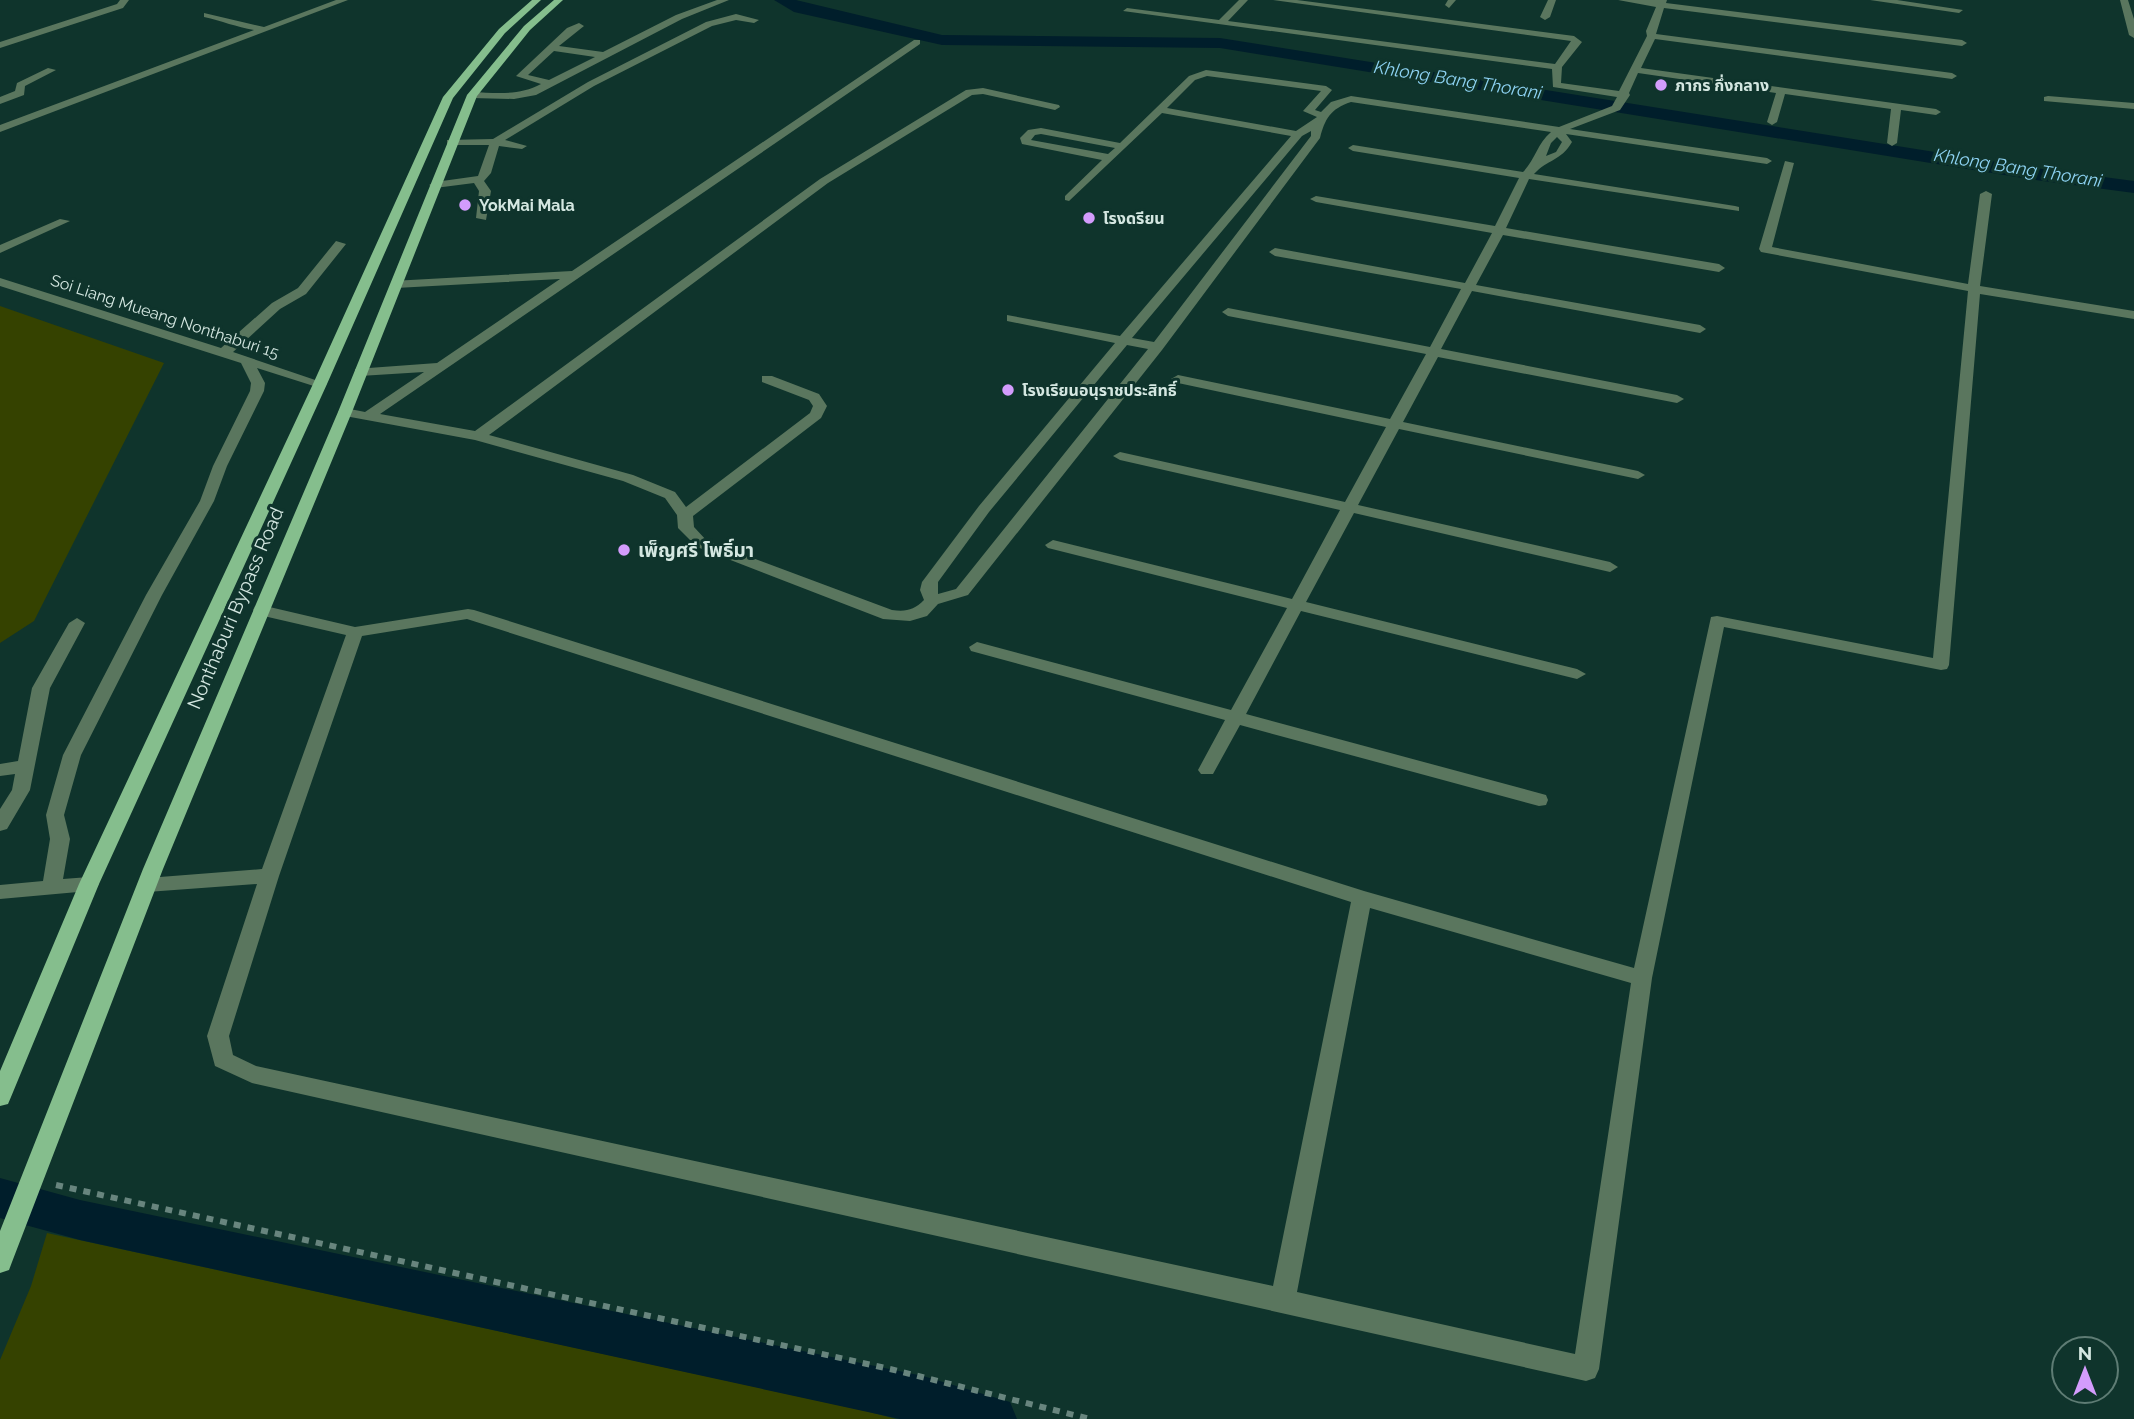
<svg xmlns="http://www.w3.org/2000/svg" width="2134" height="1419" viewBox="0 0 2134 1419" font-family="Raleway,'Noto Sans Thai',sans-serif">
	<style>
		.green { fill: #354200 }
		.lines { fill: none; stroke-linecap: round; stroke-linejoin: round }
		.canal { fill: #001e2b; fill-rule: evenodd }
		.path { stroke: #68857e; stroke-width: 6; stroke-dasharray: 7 7; stroke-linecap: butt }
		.minor { fill: #5a765e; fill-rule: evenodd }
		.major { fill: #85be8d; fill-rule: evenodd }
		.poi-dot { fill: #d39cfc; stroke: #0f342c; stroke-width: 2.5 }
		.labels { text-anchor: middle; stroke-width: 6; stroke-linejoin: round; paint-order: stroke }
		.far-poi-label { font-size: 16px; font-weight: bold; fill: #d4e7e1; stroke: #0f342c; text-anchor: start }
		.far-street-label { font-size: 16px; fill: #d4e7e1; stroke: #0f342c }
		.far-water-label { font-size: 18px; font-style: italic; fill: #8dd2f2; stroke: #0f342c }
		.poi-label { font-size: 19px; font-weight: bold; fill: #d4e7e1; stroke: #0f342c; text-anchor: start }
		.street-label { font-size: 19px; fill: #d4e7e1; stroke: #0f342c }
	</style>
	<rect width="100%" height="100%" fill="#0f342c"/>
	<path class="green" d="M0,306l164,57 -130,258 -34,22z
		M47,1233l819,178 30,8h-896v-59l31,-74z"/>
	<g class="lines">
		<path class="canal" d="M774,0h22l146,35 278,3 809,129 105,14v12l-105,-14 -809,-131 -278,-3 -148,-33z
			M0,1178l80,22 843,176 87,26 7,17h-117l-820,-179 -80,-22z"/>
		<path class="path" d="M56,1185l834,184 200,50"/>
		<path class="minor" d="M120,0h9l-6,8 -123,40v-6l117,-38z
			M336,0h12l-348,132v-7l254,-95c-18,-3 -32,-9 -50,-13v-4l60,14z
			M717,0h12l-47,19 -146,76 -22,4 -42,-1 -5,-3 5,-3c24,1 47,4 69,-8l-25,-8 51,-48 12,-5 5,3 -25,20 44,6 73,-37zM554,51l41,6 -46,23 -21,-5z
			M1239,0h9l-20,21 327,43 16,-23 -298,-41h24l277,36 8,6 -20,25 -1,16 58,8 28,-55 -1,-5 10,-24 -38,-7h49l-1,3 296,37 5,3 -5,3 -298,-38 -8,26 296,39 5,3 -5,3 -297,-40 -14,29 295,41 5,3 -5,3 -35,-5 -4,33 -5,3 -5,-3 4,-34 -106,-15 -8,28 -5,3 -5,-3 9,-29 -138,-20 -9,20 1,2 -10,15 -50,19 197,29 5,3 -5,3 -201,-30 6,8c-11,19 -24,17 -38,32l201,32 4,1v4l-210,-32 -23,49 213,36 6,4 -6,4 -216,-37 -27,50 224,40 6,4 -6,4 -228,-42 -31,58 236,46 7,4 -7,4 -239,-46 -35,65 235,49 7,4 -7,4 -239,-50 -41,76 252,57 8,5 -8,5 -256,-59 -48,89 271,67 9,5 -9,5 -276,-68 -55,103 300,81 2,5 -2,5 -7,1 -299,-81 -27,49h-12l-3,-4 27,-50 -254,-69 -2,-4 8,-5 254,68 56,-102 -239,-60 -3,-3 8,-5 239,59 48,-89 -220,-50 -7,-4 7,-4 225,50 41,-75 -208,-44 -7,-4 7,-4 212,44 36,-65 -198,-38 -6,-4 6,-4 202,39 31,-58 -186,-33 -6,-4 6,-4 190,35 27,-50 -176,-31 -6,-3 6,-3 179,30 24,-48 -166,-27 -5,-3 5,-3 170,27c12,-12 14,-28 28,-40l-200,-30c-21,7 -26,17 -31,36l-158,212 -194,245 -30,9 -11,12 -17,5 -27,-2 -186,-72 -19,-19 -1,-13 -12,-17 -42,-17 -148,-41 -130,-24 -7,-4 7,-4 20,4 59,-40 -64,4 -5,-1v-6l82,-6 123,-84 -164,9 -4,-1v-6l180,-10 342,-231h6v4l-540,370 95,17 345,-252 146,-89 17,-2 76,17 1,2 -5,3 -72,-16 -11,1 -144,88 -339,252 144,40 42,17 11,15 124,-94 3,-7 -4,-6 -47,-18v-6h10l47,18 8,12 -6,12 -128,98 1,11 13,14 185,69c14,2 22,0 32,-10l-4,-10 2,-8 57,-76 136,-163 -108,-22v-6l113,21 171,-200 -129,-23 -93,88 -4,-1v-4l37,-36 -80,-16 -2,-6 8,-8 13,-2 79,15 69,-67 17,-6 120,16 6,4 -17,20 6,2 10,-10 20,-6 208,31 53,-21 5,-9 -64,-10 -1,-18 -429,-58 4,-3 92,12zM1207,76l114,15 -18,20 14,6 -21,14 -129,-23 28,-28zM1311,131v5l-157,206 -22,-4 170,-202zM1041,134l74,14 -7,6 -77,-14 4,-5zM1557,137l5,5 -6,10 -10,4 5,-13zM1127,345l21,4 -192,240 -18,5v-12l51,-70z
			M1448,0h8l-7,8 -4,-3z
			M1548,0h8l-6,17 -5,3 -5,-3z
			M1870,0h27l66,10 -4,3z
			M2120,0h8l6,19v19l-5,-3z
			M736,14l23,6 -5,3 -18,-3 -24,6 -118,60 -89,54 22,6 -5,3 -23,-3 -8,27 -7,8 7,10 -5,29 -10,-2 3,-27 -5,-8 -39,5 -6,-3 6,-3 43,-6 11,-31h-38l-4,-1v-4l46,-1 95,-57 118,-60z
			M48,68l8,2 -31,16 -1,9 -24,9v-7l15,-6 2,-8z
			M2048,96l86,7v6l-90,-8v-4z
			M1785,161l9,2 -22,84 196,37 12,-90 6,-3 6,3 -12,92 154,25v8l-154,-25 -31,371 -2,4 -6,1 -217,-43 -72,351 -53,391 -4,9 -9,3 -1334,-298 -37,-17 -8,-30 50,-152 -110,8 -7,-2 -3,-5 3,-5 7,-2 115,-9 84,-234 -91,-21 -2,-4 2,-4 6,-1 94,22 113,-18 6,1 890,281 270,77 77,-351 6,-1 216,42 35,-367 -207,-39 -2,-3zM467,619l884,283 -78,384 -1017,-220 -23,-11 -4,-19 50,-160 83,-240zM1370,908l261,75 -56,371 -278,-62z
			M60,219l10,2 -70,32v-8z
			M336,241l10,3 -40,50 -26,15 -47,43 94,32 -7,4 -63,-20 8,15 -1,8 -37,75 -13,35 -52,94 -81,160 -17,60 6,24 -7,40 26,-2 7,2 3,5 -3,5 -7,2 -89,8v-14l43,-4 7,-42 -4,-24 17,-60 83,-160 54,-94 13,-35 37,-75 1,-8 -10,-20 -241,-77v-8l221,70 51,-45 26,-15z
			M77,618l8,5 -35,65 -20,102 -23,39 -7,2v-22l12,-19 3,-16 -15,2v-12l18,-3 14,-73 37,-65z"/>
		<path class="major" d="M532,0h9l-36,33 -52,65 -126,286 -228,500 -88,213 -3,7 -8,2v-35l79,-187 234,-500 130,-287 56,-68z
			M554,0h9l-33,30 -53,66 -125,316 -189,457 -151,393 -3,8 -9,3v-42l143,-362 195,-457 129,-317 57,-69z"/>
	</g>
	<g class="poi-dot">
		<circle cx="1661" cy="85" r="7"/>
		<circle cx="465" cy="205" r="7"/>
		<circle cx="1089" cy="218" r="7"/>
		<circle cx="1008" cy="390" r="7"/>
		<circle cx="624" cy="550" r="7"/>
	</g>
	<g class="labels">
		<g class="far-poi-label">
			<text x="1675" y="91">ภากร กึ่งกลาง</text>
			<text x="479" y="211">YokMai Mala</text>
			<text x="1103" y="224">โรงดรียน</text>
			<text x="1022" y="396">โรงเรียนอนุราชประสิทธิ์</text>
		</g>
		<g class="far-street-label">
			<text transform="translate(165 316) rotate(18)" y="6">Soi Liang Mueang Nonthaburi 15</text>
		</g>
		<g class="far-water-label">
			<text transform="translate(1458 80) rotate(9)" y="6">Khlong Bang Thorani</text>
			<text transform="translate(2018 168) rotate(9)" y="6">Khlong Bang Thorani</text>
		</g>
		<g class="poi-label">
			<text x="638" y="557">เพ็ญศรี โพธิ์มา</text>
		</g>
		<g class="street-label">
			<text transform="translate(235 608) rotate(-67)" y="7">Nonthaburi Bypass Road</text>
		</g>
	</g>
	<g transform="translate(2085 1370)"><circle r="33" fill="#0f342c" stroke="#5e7c74" stroke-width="2"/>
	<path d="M0-5L12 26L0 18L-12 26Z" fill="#d39cfc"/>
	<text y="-10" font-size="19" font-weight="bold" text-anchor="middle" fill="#d4e7e1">N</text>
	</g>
</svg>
